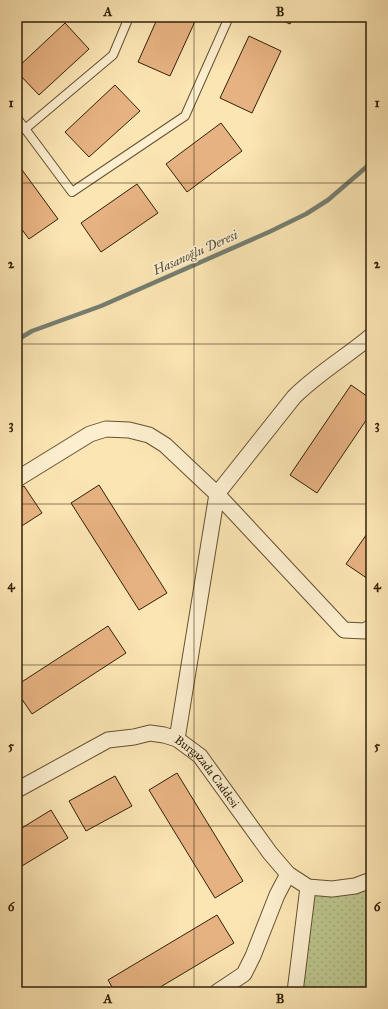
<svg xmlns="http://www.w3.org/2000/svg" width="388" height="1009" viewBox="0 0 388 1009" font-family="'IM FELL Great Primer',serif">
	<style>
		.grass { fill: url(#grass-dots); stroke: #77724a }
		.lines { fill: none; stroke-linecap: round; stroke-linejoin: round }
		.stream { stroke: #757e70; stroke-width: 4.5 }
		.building { fill: #e7b282; stroke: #322007 }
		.lane-casing { stroke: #645132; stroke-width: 10 }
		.street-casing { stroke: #645132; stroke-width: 17 }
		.lane { stroke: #fceece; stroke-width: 8 }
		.street { stroke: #fceece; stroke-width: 15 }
		.grid { fill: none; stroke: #322007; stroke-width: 1; stroke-opacity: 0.55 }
		.labels { text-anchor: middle; stroke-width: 3.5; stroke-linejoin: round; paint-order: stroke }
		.street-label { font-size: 12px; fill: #322007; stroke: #fceece }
		.water-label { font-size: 13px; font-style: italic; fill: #544f3c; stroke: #fceece }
		.neatline { fill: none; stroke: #322007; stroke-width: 1.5 }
		.grid-label { font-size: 13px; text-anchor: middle; font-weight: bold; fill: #322007 }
	</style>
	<defs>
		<pattern id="grass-dots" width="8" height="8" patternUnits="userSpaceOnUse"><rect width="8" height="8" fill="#bcc58e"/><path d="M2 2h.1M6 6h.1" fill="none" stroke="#a2a979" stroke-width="1.8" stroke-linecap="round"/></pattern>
	</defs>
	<rect width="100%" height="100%" fill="#fbe5b3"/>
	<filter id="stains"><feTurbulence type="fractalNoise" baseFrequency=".005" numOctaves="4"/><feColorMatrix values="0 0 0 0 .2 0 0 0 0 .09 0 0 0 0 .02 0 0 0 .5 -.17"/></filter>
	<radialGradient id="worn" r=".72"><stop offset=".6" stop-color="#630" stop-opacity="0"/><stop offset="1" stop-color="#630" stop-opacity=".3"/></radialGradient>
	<path class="grass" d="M371,880v112h-76l13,-105z"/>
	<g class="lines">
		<path class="stream" d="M17,340l15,-9 69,-25 168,-74 37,-18 22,-14 43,-37"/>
	</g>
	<path class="building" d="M158,17h39l-27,59 -32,-14z
		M274,17h19l-3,7z
		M65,23l24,26 -50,46 -22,-23v-4z
		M249,36l32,15 -29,62 -32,-15z
		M115,85l25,26 -51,46 -24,-25z
		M221,123l21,28 -55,41 -21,-28z
		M17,163l41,56 -29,20 -12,-16z
		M137,184l21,29 -57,39 -20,-29z
		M351,385l20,14v14l-54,80 -27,-18z
		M99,485l68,108 -28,17 -68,-107z
		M24,486l18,27 -25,16v-39z
		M371,528v53l-25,-17z
		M108,626l18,27 -94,61 -15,-22v-7z
		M177,773l66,108 -28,17 -66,-108z
		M115,776l17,30 -46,25 -17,-30z
		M51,810l17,28 -51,31v-38z
		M217,915l17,28 -82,49h-37l-7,-12z"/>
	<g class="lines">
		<defs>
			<path id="lane" d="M17,19l2,-2
				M17,118l55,74 113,-76 44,-99
				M25,129l88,-74 16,-38"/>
			<g id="street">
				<path d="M17,479l73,-45 16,-5 23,1 20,5 16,10 52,49 127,136 21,1 6,-4"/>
				<path d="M177,739l40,-245 77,-97c23,-23 52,-40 77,-61"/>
				<path id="s1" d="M17,790l91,-50 26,-3 16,-4 14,2 13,4 23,17 70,97 18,21 20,13 24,2 23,-3 16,-6"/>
				<path d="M217,992l27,-18 9,-18 24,-61 11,-21"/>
				<path d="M295,992l13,-105"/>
			</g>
		</defs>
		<use href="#lane" class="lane-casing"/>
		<use href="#street" class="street-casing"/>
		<use href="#lane" class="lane"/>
		<use href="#street" class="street"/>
	</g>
	<path class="grid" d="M194,17v975M17,183h354M17,344h354M17,504h354M17,665h354M17,826h354"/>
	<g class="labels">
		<g class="street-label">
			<text dy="4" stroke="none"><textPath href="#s1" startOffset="219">Burgazada Caddesi</textPath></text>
		</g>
		<g class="water-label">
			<text transform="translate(195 252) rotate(-24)" y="5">Hasanoğlu Deresi</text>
		</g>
	</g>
	<rect width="388" height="1009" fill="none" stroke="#fbe5b3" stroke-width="44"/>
	<rect x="22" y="22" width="344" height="965" class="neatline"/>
	<g class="grid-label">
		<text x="108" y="16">A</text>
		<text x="280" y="16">B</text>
		<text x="11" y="107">1</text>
		<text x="377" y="107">1</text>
		<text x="11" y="268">2</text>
		<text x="377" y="268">2</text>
		<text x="11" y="429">3</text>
		<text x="377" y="429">3</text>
		<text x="11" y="589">4</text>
		<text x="377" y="589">4</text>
		<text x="11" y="750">5</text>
		<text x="377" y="750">5</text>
		<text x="11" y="911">6</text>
		<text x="377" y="911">6</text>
		<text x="108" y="1003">A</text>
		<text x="280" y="1003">B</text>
	</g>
	<rect width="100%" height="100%" filter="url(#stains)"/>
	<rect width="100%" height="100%" fill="url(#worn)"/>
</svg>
